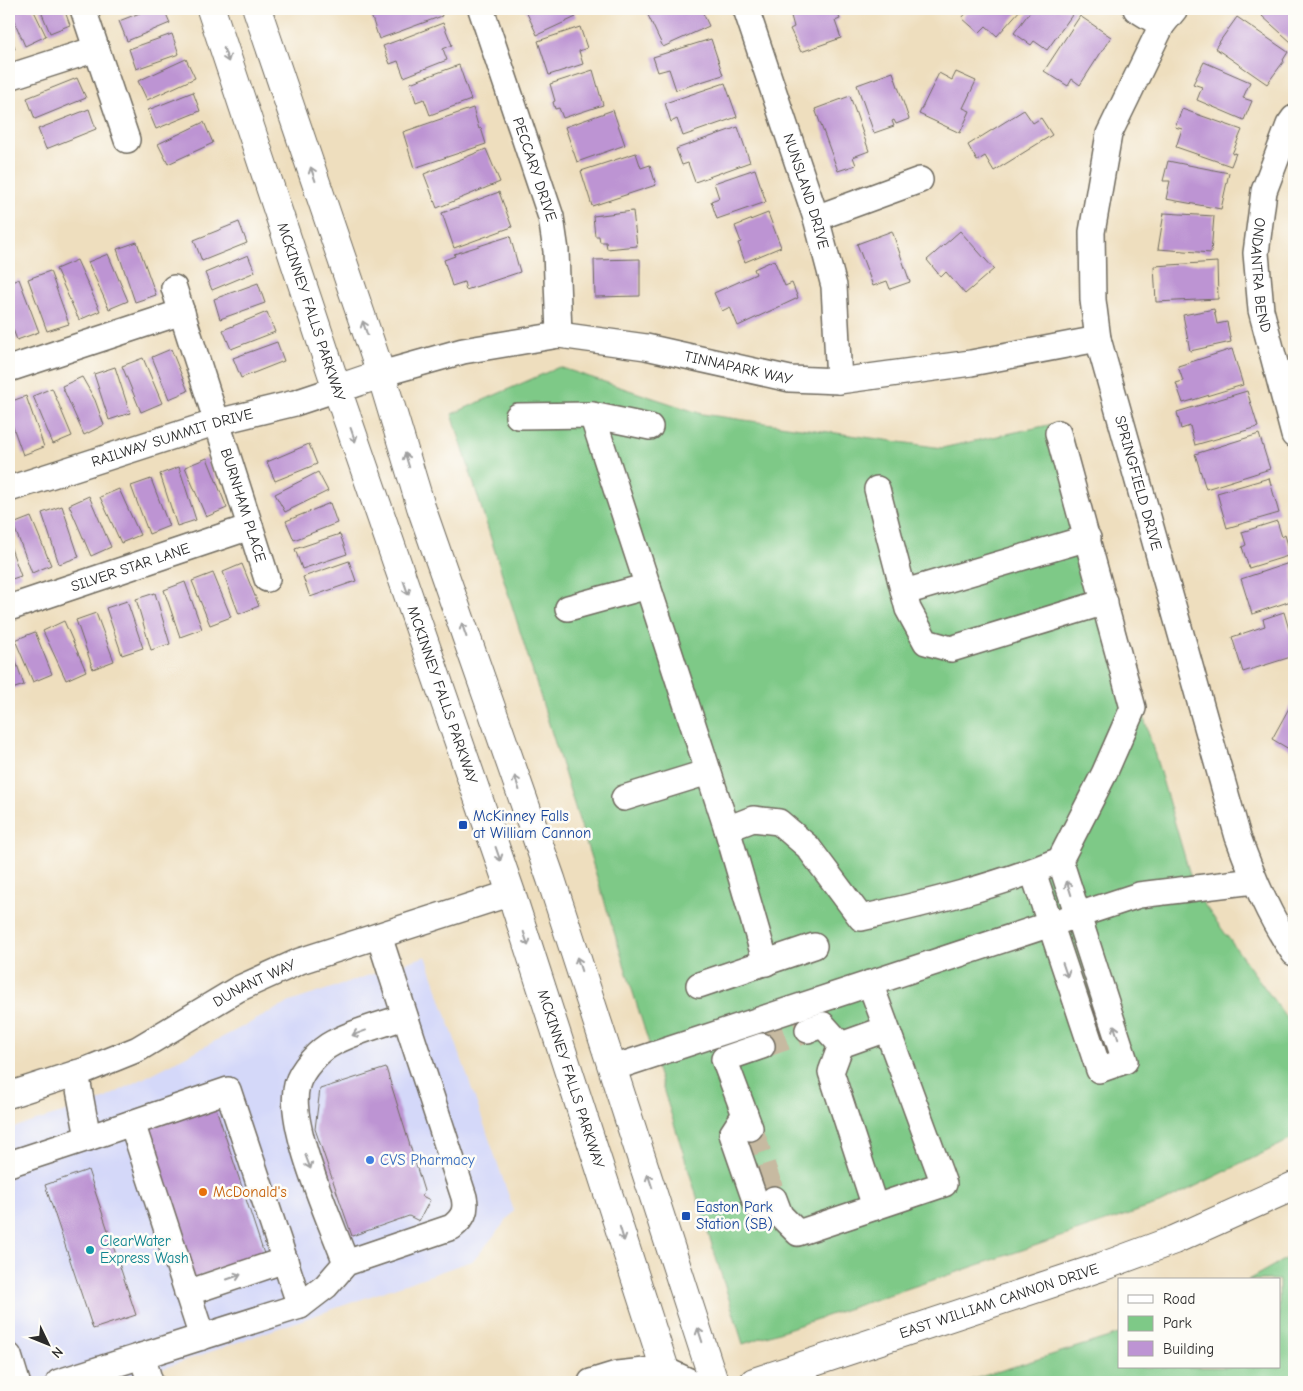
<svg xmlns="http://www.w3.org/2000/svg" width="1303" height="1391" viewBox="0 0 1303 1391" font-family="'Comic Neue',sans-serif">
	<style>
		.built { fill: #d4d8f9 }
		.green { fill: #7ec987; stroke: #547a59 }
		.building { fill: #bd94d3 }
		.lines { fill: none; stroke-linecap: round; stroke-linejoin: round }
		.minor-tunnel { stroke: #c7baa1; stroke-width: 25; stroke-dasharray: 25 12; stroke-linecap: butt }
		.minor-casing { stroke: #6f6a5e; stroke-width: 28 }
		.major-casing { stroke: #6f6a5e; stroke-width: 30 }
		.minor { stroke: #fff; stroke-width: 25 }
		.major { stroke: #fff; stroke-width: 28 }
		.oneway { stroke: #a0a0a0 }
		.transit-dot { fill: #1a4fb4; stroke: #fdfcf7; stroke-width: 2 }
		.shop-dot { fill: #3f7fe0; stroke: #fdfcf7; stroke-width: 2 }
		.food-dot { fill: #e8710a; stroke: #fdfcf7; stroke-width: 2 }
		.culture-dot { fill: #0f9aa8; stroke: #fdfcf7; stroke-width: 2 }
		.labels { text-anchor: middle; stroke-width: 5; stroke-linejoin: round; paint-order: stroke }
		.street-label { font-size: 15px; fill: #2b2b2b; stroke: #fdfcf7 }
		.transit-label { font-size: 15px; fill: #164399; stroke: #fdfcf7; text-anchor: start }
		.shop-label { font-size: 15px; fill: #366cbe; stroke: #fdfcf7; text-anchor: start }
		.food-label { font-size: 15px; fill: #c56008; stroke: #fdfcf7; text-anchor: start }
		.culture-label { font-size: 15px; fill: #0d838f; stroke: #fdfcf7; text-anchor: start }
	</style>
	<rect width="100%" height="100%" fill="#fdfcf7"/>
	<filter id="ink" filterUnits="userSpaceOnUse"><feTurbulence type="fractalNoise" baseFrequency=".02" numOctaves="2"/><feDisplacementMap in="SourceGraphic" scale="10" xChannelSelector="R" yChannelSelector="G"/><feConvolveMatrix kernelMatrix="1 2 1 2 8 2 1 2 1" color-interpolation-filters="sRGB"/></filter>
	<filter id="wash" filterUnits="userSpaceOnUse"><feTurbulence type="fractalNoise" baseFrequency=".0096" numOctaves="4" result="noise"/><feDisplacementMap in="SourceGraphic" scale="20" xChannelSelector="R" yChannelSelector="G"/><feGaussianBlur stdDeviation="1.12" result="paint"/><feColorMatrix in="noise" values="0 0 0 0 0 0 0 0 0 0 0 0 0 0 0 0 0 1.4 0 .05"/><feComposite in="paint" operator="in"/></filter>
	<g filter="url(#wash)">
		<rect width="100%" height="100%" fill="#eedebe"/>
		<path class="built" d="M426,956l88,255 -40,49 -350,122h-115v-253l87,-26 194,-101z"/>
		<path class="green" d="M559,367l143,47 240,34 116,-25 137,469 99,136v110l-135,66 -416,140 -291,-930z
			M1294,1254v128h-330l155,-48v33h160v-87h-31z"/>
		<g id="blocks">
			<path class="building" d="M9,9h24l13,27 -21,10z
				M40,9h24l6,16 -20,8z
				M150,9h14l6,14 -43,18 -8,-20z
				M369,9h71l2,7 -63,23z
				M525,9h48l3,8 -39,18z
				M657,9h44l8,17 -46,21 -16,-34z
				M813,9h23l4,10 -5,2 6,17 -40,14 -11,-23 4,-2 -3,-11z
				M970,9h51l-24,27 -11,-10 -7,7 -17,-15z
				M1032,9h40l3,2 -28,39 -13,-9 -3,4 -17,-12z
				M1269,9h25v30l-3,3 -29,-26z
				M1080,16l31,21 -31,48 -8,-6 -4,7 -24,-15z
				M1237,17l51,35 -5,8 1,1 -17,23 -52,-36z
				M443,23l9,22 -9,4 4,11 -43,17 -6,-16 -8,3 -7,-18z
				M580,27l7,21 -8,3 4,13 -34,11 -11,-34z
				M9,32l6,17 -6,2z
				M172,34l7,20 -43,15 -7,-20z
				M711,39l12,36 -47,15 -7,-21 -11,3 -5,-15z
				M186,59l9,19 -48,22 -9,-19z
				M1204,62l46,20 -7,16 9,3 -8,19 -47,-20 5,-13 -9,-3z
				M459,65l12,35 -41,15 -6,-16 -8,3 -6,-19z
				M593,70l10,35 -40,13 -4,-10 -4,1 -2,-7 2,-1 -5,-17z
				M893,72l16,47 -13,5 -2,-4 -2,1 2,5 -20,7 -17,-48z
				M956,72l20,9 -13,27 7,3 -10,22 -41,-19 20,-41 13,7z
				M77,78l9,20 -51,21 -8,-21z
				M725,83l12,34 -54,19 -6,-17 -6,3 -6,-19z
				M193,92l7,19 -44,18 -8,-19z
				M850,96l19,55 -16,6 3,8 -18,6 -23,-62z
				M473,108l6,21 2,-1 5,16 -72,24 -11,-36z
				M89,109l7,20 -50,20 -8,-20z
				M1182,109l60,21 -10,24 4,-1 -5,13 -55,-19 6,-18 -7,-2z
				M613,110l12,35 -48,17 -12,-35z
				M1024,110l9,13 8,-5 11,17 -58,36 -9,-15 -8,5 -9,-16z
				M204,122l9,21 -45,21 -10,-20z
				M738,127l12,35 -55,20 -7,-19 -6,2 -6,-16z
				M486,149l14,33 -63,26 -13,-34z
				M636,153l5,15 9,-3 6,20 -64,21 -11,-35z
				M1168,161l61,12 -8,36 -55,-10 4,-18h-7z
				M755,169l11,33 -49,17 -6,-18 8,-3 -5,-15z
				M499,192l13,35 -58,21 -12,-35z
				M633,211l4,35 -30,3 -1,-7h-6l-1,-6h-4l-2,-20z
				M768,213l13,34 -36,15 -7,-19 3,-1 -6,-16z
				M1164,213l50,3 -3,37 -53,-4z
				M239,222l8,21 -45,18 -8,-21z
				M892,231l18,51 -20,7 -3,-8 -14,5 -16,-42z
				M960,231l34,38 -29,25 -19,-22 -5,5 -14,-17z
				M510,236l10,36 -54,18 -2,-8 -12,4 -8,-26 11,-4 -1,-2z
				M137,242l19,53 -21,7 -18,-53z
				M108,254l20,47 -19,8 -21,-47z
				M248,255l7,17 -43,18 -7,-17z
				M640,259v37l-45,1 -1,-37z
				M77,260l23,51 -21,9 -23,-51z
				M774,260l11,26 7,-3 6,15 -60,28 -8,-19 -8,4 -8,-18 42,-19 -2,-5z
				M1217,262l1,37 -62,3 -2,-36z
				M50,271l19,53 -22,7 -19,-52z
				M19,279l20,53 -22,8 -8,-21v-36z
				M258,283l7,20 -45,16 -6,-20z
				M1214,309l3,15 10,-2 4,20 -41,9 -7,-36z
				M267,312l8,20 -44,17 -8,-19z
				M277,342l7,19 -43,17 -8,-20z
				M171,349l17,42 -19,8 -17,-42z
				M1232,349l11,36 -60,18 -7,-20 7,-2 -5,-15z
				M143,358l19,45 -21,9 -19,-46z
				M115,367l15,46 -21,7 -15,-46z
				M82,377l13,23 9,25 -20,10 -22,-49z
				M52,388l20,48 -19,8 -20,-48z
				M1247,391l11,36 -63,18 -5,-19 -9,3 -4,-17z
				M26,396l18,51 -21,8 -14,-39v-14z
				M1259,434l11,35 -64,20 -11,-35z
				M309,444l8,20 -42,17 -8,-19z
				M207,458l20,50 -21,9 -21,-50z
				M179,467l17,53 -19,6 -17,-52z
				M318,472l10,19 -43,21 -10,-18z
				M1269,478l10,35 -52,15 -10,-35z
				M151,479l18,47 -20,8 -18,-48z
				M119,489l21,46 -19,8 -21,-46z
				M89,496l22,51 -20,9 -22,-51z
				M330,503l7,20 -43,17 -8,-19z
				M62,506l17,51 -20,7 -17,-51z
				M31,517l20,48 -19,8 -19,-49z
				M1277,521l5,16 3,-2 6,20 -42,13 -7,-21 4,-2 -4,-13z
				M340,534l7,20 -45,15 -7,-20z
				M9,543l12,33 -12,4z
				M349,561l7,20 -46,16 -7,-20z
				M1292,562l2,38 -42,14 -11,-35z
				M242,564l17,42 -20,8 -16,-42z
				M213,573l18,44 -21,8 -18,-44z
				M185,582l17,47 -22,8 -16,-47z
				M155,593l15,51 -19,6 -15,-51z
				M127,601l16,47 -21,7 -16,-47z
				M1284,612l10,35v9l-51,16 -11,-35 33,-11 -2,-7z
				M96,613l18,48 -21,8 -17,-49z
				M64,621l22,50 -20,9 -23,-49z
				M35,632l17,42 -19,8 -18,-42z
				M9,641l15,44 -15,5z
				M1294,699v53l-22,-13z
				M386,1068l38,123 -2,5 8,4 -11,21 -10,-5 -57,20 -37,-107 5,-40z
				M215,1105l49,149 -74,25 -49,-149z
				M88,1170l48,145 -43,14 -48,-144z"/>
		</g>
	</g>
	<g filter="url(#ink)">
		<use href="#blocks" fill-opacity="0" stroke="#6f6a5e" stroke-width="1"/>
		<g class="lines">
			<path class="minor-tunnel" d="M762,1046l46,-16
				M751,1130l23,69"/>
			<defs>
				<g id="minor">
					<path d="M83,9l44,131"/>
					<path id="s1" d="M481,9l70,208 5,34 3,84"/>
					<path id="s2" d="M746,9l70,209 18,68 5,95"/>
					<path d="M1136,9l26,16"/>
					<path id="s3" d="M1175,9l-13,16 -53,109 -17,98 1,68 5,39 140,498c15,41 31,80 56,116"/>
					<path d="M9,77l87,-28"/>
					<path id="s4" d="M1294,118l-5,7 -25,66 -8,62 5,57 33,125"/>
					<path d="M816,218l104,-38"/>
					<path id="s5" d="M174,288l93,291"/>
					<path d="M9,369l173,-57"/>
					<path id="s6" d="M381,374l82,-23 96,-16 87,12 144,32 49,2 132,-18 127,-24"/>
					<path d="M592,415l58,12"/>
					<path d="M518,416l74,-1 135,414 26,-10 26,3 29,25 53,71c67,-15 136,-32 199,-58l44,-86 29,-66 -75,-275"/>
					<path id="s7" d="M9,489l208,-67 78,-19 42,-14"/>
					<path d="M877,489l31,120 18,33 25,7 154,-47"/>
					<path d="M905,592l183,-54"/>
					<path id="s8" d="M9,608l241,-81"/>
					<path d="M568,608l80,-22"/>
					<path d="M624,798l84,-26"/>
					<path d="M727,829l39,134"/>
					<path d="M1033,872l66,198 26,-9 -65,-201"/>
					<path d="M699,985l115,-39"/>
					<path d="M808,1030l15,-5 18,20"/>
					<path d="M841,1045l-10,27 44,135"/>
					<path d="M841,1045l45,-16"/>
					<path d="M613,1068l526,-173 115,-14"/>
					<path id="s9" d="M9,1095l77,-25 52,-21 100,-60 62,-28 211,-68"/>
					<path d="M745,1114l-13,20 25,72 23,9"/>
					<path d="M132,1123l70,214"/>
					<path d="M750,1128l-26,-69 38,-13"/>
					<path d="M88,1138l140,-48 72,216"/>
					<path d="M9,1164l79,-26 -12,-65"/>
					<path d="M774,1199l6,16 18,18 146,-49 -74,-201"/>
					<path d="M346,1263c-15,-41 -60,-139 -49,-178 4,-15 22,-35 36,-42 22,-12 48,-18 71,-26"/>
					<path d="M187,1293l98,-33"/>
					<path d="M9,1356l8,26"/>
					<path d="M142,1356l8,26"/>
					<path d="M59,1382l241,-76 26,-20 20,-23 106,-36c11,-9 15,-16 12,-30l-85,-261"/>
					<path d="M591,1382l26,-8 46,-5 28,13"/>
				</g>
				<g id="major">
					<path id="s10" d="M211,9l126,380 174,504 158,489"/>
					<path d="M257,9l124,365 40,133 130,372 163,503"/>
					<path d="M337,389l44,-15"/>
					<path id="s11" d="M754,1382l347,-115 73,-27 120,-54"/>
				</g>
			</defs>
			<use href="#minor" class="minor-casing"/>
			<use href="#major" class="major-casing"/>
			<use href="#minor" class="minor"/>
			<use href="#major" class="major"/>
		</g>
		<defs><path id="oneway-shaft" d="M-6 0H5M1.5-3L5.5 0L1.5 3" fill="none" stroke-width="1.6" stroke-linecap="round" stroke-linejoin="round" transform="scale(1.25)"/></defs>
		<g class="oneway">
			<use href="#oneway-shaft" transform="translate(226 55) rotate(71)"/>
			<use href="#oneway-shaft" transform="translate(313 174) rotate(-109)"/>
			<use href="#oneway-shaft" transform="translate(365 328) rotate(-109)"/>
			<use href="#oneway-shaft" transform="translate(353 435) rotate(71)"/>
			<use href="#oneway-shaft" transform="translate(407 460) rotate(-107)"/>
			<use href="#oneway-shaft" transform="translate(406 588) rotate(71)"/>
			<use href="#oneway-shaft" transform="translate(464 630) rotate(-109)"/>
			<use href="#oneway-shaft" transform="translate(517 783) rotate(-109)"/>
			<use href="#oneway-shaft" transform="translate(498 854) rotate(71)"/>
			<use href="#oneway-shaft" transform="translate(1069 888) rotate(-108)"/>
			<use href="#oneway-shaft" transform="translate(526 939) rotate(72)"/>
			<use href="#oneway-shaft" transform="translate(579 964) rotate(-108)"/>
			<use href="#oneway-shaft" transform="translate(1065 970) rotate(71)"/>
			<use href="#oneway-shaft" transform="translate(1116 1032) rotate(-107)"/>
			<use href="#oneway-shaft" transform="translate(359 1033) rotate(160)"/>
			<use href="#oneway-shaft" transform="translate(308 1162) rotate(69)"/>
			<use href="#oneway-shaft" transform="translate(650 1181) rotate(-108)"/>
			<use href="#oneway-shaft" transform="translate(622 1234) rotate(73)"/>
			<use href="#oneway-shaft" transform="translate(234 1277) rotate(-19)"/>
			<use href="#oneway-shaft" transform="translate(700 1335) rotate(-108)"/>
		</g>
	</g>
	<g class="transit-dot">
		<rect x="458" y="820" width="10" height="10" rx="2.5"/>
		<rect x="681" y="1211" width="10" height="10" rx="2.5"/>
	</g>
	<circle class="shop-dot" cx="370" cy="1160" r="5"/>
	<circle class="food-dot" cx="203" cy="1192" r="5"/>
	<circle class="culture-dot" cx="90" cy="1250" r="5"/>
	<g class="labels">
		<g class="street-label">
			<text dy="5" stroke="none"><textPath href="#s1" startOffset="169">PECCARY DRIVE</textPath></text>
			<text dy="5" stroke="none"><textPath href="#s2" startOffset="192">NUNSLAND DRIVE</textPath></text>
			<text dy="5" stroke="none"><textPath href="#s4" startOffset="164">ONDANTRA BEND</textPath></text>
			<text dy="5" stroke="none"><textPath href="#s10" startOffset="319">MCKINNEY FALLS PARKWAY</textPath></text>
			<text dy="5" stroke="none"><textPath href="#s6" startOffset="365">TINNAPARK WAY</textPath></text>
			<text dy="5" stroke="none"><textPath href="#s7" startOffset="171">RAILWAY SUMMIT DRIVE</textPath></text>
			<text dy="5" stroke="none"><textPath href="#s3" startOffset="498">SPRINGFIELD DRIVE</textPath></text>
			<text dy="5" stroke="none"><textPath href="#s5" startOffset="228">BURNHAM PLACE</textPath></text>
			<text dy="5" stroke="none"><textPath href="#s8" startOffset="128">SILVER STAR LANE</textPath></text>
			<text dy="5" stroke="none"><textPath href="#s10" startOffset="724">MCKINNEY FALLS PARKWAY</textPath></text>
			<text dy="5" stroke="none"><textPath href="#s9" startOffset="271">DUNANT WAY</textPath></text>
			<text dy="5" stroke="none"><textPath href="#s10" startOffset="1129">MCKINNEY FALLS PARKWAY</textPath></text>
			<text dy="5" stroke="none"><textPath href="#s11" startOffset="258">EAST WILLIAM CANNON DRIVE</textPath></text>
		</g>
		<g class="transit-label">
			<text x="473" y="821">McKinney Falls<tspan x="473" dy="17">at William Cannon</tspan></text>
			<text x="696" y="1212">Easton Park<tspan x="696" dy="17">Station (SB)</tspan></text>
		</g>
		<g class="shop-label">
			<text x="380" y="1165">CVS Pharmacy</text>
		</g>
		<g class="food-label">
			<text x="213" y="1197">McDonald's</text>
		</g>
		<g class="culture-label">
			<text x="100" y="1246">ClearWater<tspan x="100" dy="17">Express Wash</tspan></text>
		</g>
	</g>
	<rect width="1303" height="1391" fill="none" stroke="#fdfcf7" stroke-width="30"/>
	<rect x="1118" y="1278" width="162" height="90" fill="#fdfcf7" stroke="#a9a8a5"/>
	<rect x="1128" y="1295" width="25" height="8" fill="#ffffff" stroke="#a9a8a5"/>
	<text x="1163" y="1304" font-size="15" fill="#2b2b2b">Road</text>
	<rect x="1128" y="1316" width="25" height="15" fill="#7ec987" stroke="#a9a8a5"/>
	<text x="1163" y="1328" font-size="15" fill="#2b2b2b">Park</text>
	<rect x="1128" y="1341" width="25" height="15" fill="#bd94d3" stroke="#a9a8a5"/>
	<text x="1163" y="1354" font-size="15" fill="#2b2b2b">Building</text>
	<g transform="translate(48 1344) rotate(133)" stroke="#fdfcf7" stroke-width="4" paint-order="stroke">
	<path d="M0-4L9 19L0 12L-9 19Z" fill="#2b2b2b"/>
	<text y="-8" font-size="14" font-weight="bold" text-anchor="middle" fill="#2b2b2b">N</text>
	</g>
</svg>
